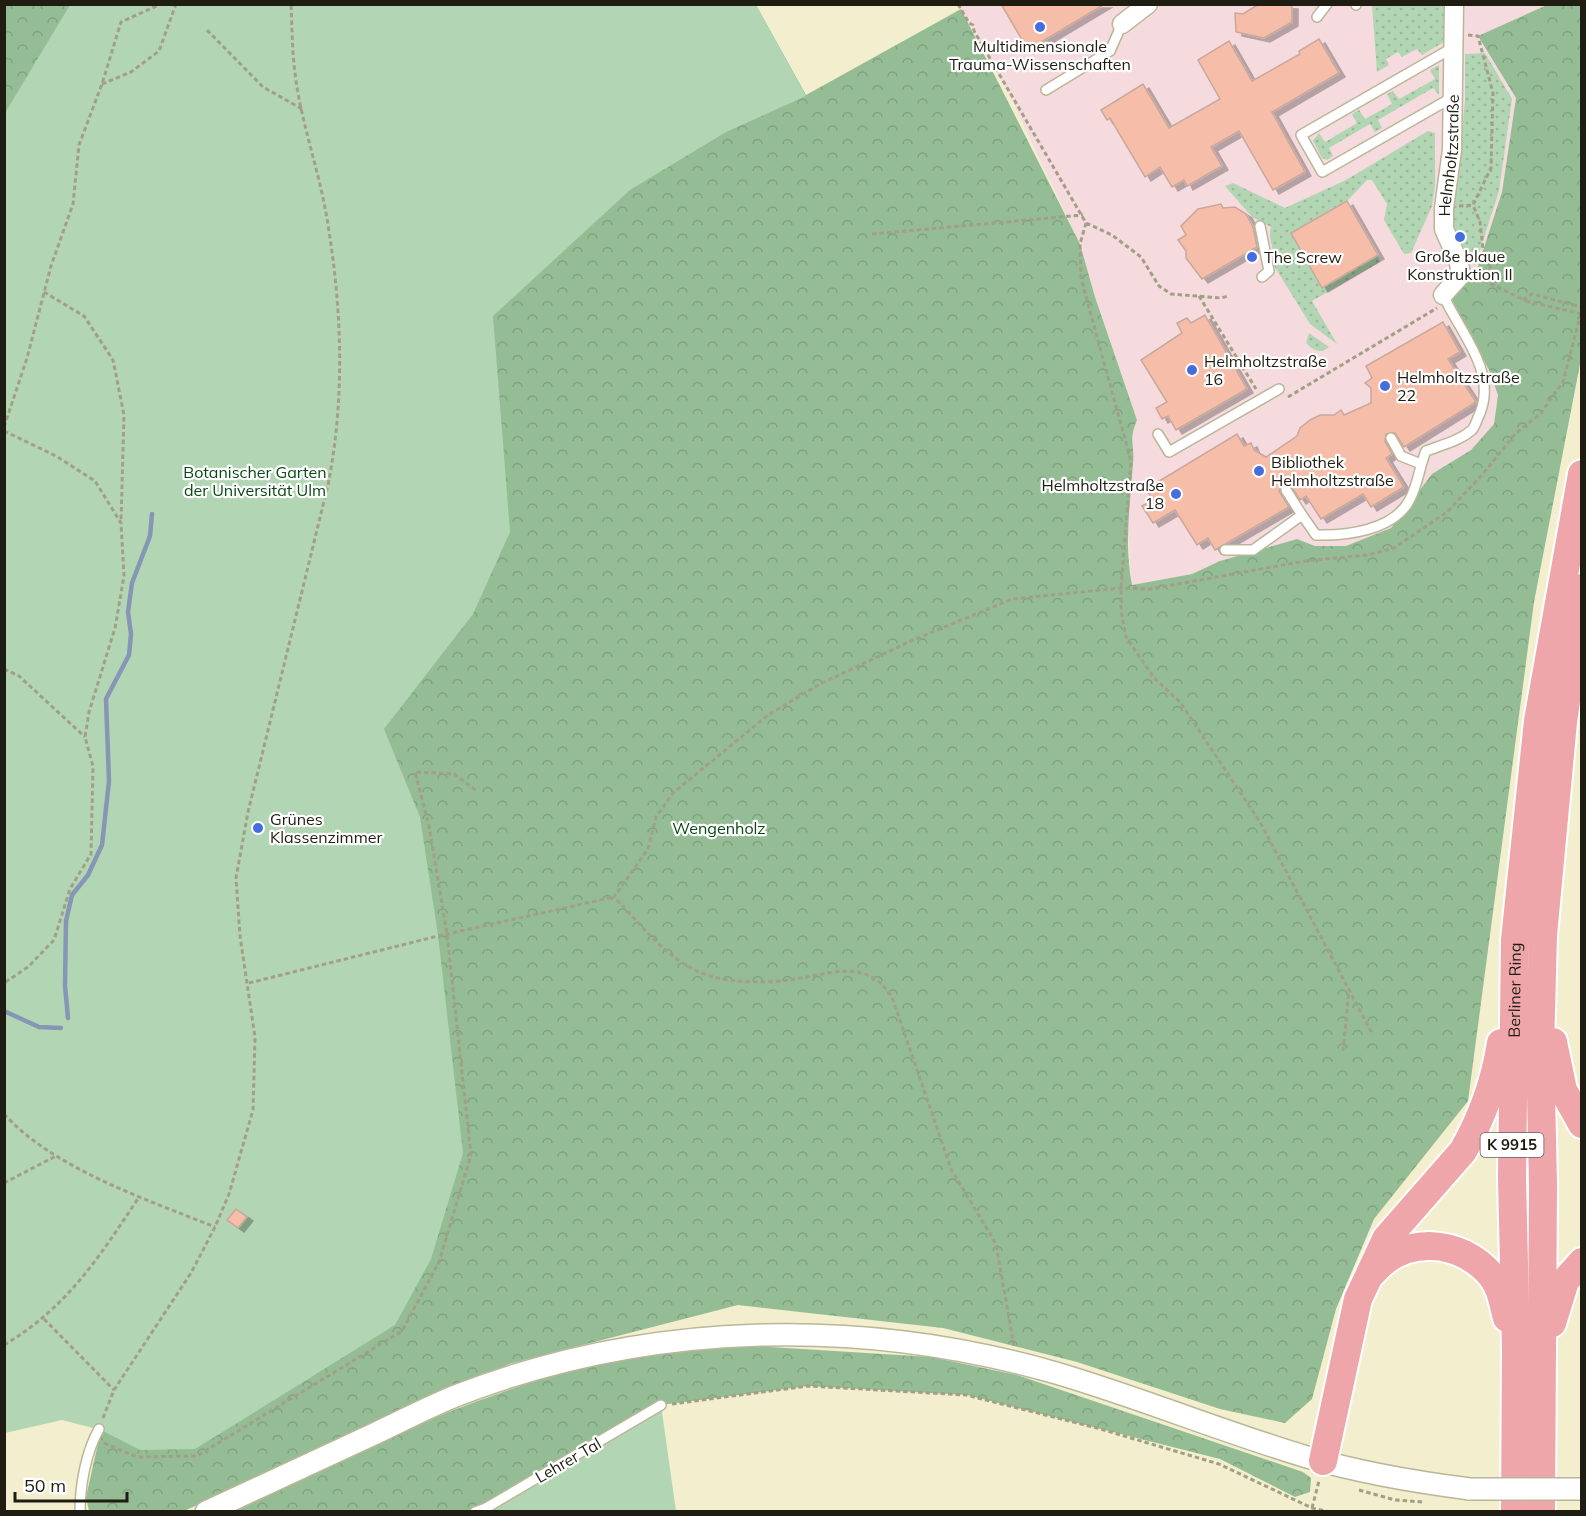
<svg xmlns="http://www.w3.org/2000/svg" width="1586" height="1516" viewBox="0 0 1586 1516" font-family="Mulish,sans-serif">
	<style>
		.commercial { fill: #f5dbde }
		.grass { fill: url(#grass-dots) }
		.forest { fill: url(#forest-crowns) }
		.garden { fill: #b2d6b3 }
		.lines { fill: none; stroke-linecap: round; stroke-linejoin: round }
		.stream { stroke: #8696b4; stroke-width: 4.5 }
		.building { fill: #f6bda8; stroke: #c9a89c; stroke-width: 1.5; filter: url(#shadow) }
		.service-casing { stroke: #bbb697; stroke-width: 12 }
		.minor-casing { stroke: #bbb697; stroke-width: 21 }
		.tertiary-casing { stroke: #bbb697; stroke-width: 24 }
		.trunk-casing { stroke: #fff; stroke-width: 32 }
		.path { stroke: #a39f86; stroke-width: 3; stroke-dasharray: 4.5 3; stroke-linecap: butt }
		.service { stroke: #fff; stroke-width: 9 }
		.minor { stroke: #fff; stroke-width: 18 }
		.tertiary { stroke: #fff; stroke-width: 21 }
		.trunk { stroke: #eea6ab; stroke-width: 28 }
		.tertiary-bridge-casing { stroke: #bbb697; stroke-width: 24; stroke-linecap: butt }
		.path-bridge { stroke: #a39f86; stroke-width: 3; stroke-dasharray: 4.5 3; stroke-linecap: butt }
		.tertiary-bridge { stroke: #fff; stroke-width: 21 }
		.poi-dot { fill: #446ddf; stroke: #fff; stroke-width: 2 }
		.labels { text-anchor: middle; stroke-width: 4.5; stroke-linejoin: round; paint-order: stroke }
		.shield { fill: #fff; stroke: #626158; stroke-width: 1.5 }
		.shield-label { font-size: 15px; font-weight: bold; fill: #1f1d11 }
		.poi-label { font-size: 16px; fill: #1f1d11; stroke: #fff; text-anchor: start }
		.street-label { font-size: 16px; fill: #1f1d11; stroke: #fff }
		.park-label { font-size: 16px; fill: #094813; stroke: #fff }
	</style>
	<defs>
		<pattern id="grass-dots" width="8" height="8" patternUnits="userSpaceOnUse" patternTransform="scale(1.5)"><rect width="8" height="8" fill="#b2d6b3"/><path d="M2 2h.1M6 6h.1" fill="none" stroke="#99b799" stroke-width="1.8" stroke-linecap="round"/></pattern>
		<pattern id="forest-crowns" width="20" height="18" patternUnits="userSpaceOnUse" patternTransform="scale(1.5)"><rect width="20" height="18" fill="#94bd95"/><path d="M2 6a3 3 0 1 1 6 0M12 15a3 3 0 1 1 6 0" fill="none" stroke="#7fa27f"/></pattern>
		<filter id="shadow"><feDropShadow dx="6" dy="4" stdDeviation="0" flood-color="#0004"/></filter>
	</defs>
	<rect width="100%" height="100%" fill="#f3eecd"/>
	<path class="commercial" d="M958,5h589l-69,31 38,62 -14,94 -25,77 -29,24 41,77 9,25 -4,29 -23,26 -39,24 -41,54 -45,18h-31l-18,-7 -77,22 -28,13 -61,11 -3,-65 5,-59 -3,-25 7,-17 -42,-122 -15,-53 -73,-154z"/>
	<path class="grass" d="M1372,5h73l2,35 -25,15 -5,-6 -15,8 -4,-5 -12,7 3,6 -12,7z
		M1485,53l27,46 -13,92 -24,75 -19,-31 -3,-15 12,-120v-46z
		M1439,65v30l-6,-7 -55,32 4,8 -7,4 -5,-8 -41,24 4,8 -6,4 -5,-2 -9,-17 6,-8 6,9 32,-19 -5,-9 7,-4 6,9 27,-15 -5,-10 6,-3 6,8 36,-20 -5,-9z
		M1428,131l7,2v53l-3,20 -21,47 -7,1 -20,-34 3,-16 -15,-24h-5l-20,21 -56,32 31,54 56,-32 2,7 -68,39 25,43 -27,-20 -37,-60c4,-14 -6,-22 -2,-37l-19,-10 -27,-31 8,-3 52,25 61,-28z
		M1309,333l20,14c-9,7 -15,4 -23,-4z"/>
	<path class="forest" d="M4,5h154l-154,287z
		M756,5l50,90 155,-86 119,235 15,53 42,123c-9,21 -2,24 -4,44 -3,41 -9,81 -1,121l60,-11 28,-13 77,-22 18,7h31l45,-18 41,-54 39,-24 23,-26 4,-29 -9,-25 -41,-78 29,-23 25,-77 14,-94 -38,-62 69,-31h34v354l-47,243 -66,499 -94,118 -38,90 -24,90 -27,24 -65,-14 -143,-47 -134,-34 -205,-23 -229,59 -325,147h-95l-3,-14 15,-67 6,-1239z
		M740,1345l191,12 86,18 286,97 8,6 -1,14 -15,5 -75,-38 -253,-64 -159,-9 -147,19 -186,106 -240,1c136,-71 279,-137 432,-163 24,-4 49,-3 73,-4z"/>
	<path class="garden" d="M70,5h686l50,91 -80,36 -96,58 -137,126 17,216 -37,82 -89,115 36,88 18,118 25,218 -32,106 -36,66 -200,124 -55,1 -39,-20 -39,-10 -57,13v-1320z
		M661,1405l15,106 -201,1z"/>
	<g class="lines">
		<path class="stream" d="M4,1011l35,16 22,1
			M68,1018l-3,-32 1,-65 6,-26 16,-20 14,-30 7,-64 -3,-82 23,-44 2,-21 -3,-22 4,-29 18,-47 2,-22"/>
	</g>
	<path class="building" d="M1001,4h104l-77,46z
		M1259,4l33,1v17l-28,16 -28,-6 -1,-19 8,1z
		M1319,39l20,34 -67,39 33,60 -32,18 -34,-59 -28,16 11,19 -35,20 -3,-6 -12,7 -12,-20 -15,10 -35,-59 -3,2 -6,-10 42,-26 26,44 51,-29 -22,-39 31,-19 23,40 48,-27 -1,-3z
		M1347,201l31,54 -56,33 -31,-55z
		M1221,204l2,4 12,-1 11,7 7,13 4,20 -55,32 -16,-21v-7l-8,-11 8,-5 -5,-9 17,-17z
		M1205,315l42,74 -71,41 -8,-14 -6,3 -6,-11 11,-6 -26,-42 41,-27 -5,-10 10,-5 4,5z
		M1443,322l17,30 -12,7 28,43 -72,45 -9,-14 -9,1 -1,7 7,13 -6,4 18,29 -33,20 -8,-13 -42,25 -15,-23 -6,4 -10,-16h-7l-4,7 10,16 -74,43 -7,-12 -11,7 -22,-35 -22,13 -11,-17 11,-6 -7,-11 91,-55 7,12 7,-3 3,7 12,7 31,-21 3,-8 10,-8 10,-5h14l7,-5 3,5 27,-12v-15l-6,-5 7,-5 -6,-12z
		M236,1209l11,8 -9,11 -11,-8z"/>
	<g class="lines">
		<defs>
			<path id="service" d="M1356,5v-1
				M1317,17l10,-13
				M1046,90l64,-39 12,-27
				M1453,97l-131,75 -21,-37 153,-88
				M1260,226l9,45 -7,6
				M1158,434l11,18 110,-63
				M1391,438l10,18 20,8
				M1286,490l16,25
				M1225,550h28l49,-35 14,20c31,1 77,-5 93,-34 9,-15 10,-34 17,-50 16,-6 33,-10 46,-21 4,-5 5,-11 8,-17 17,-42 -20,-81 -37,-118
				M80,1512c0,-27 6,-60 19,-83
				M475,1512l11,-4 175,-103"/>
			<g id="minor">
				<path d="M1122,24l26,-20"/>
				<path id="s1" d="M1443,295l18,-20 -2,-12 -15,-34v-21l8,-58 2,-146"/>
			</g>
			<path id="tertiary" d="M206,1512c56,-26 112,-52 168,-78 28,-13 56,-28 84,-39 191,-74 403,-78 598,-22 85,25 167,59 251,84 54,16 108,25 163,32"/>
			<g id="trunk">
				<path d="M1553,1042l10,48 19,34"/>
				<path d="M1373,1272c32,-37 87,-33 118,3 10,12 12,28 16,43"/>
				<path d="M1552,1323l13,-42 17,-19"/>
				<path d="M1323,1461l35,-162 10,-21 18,-39 77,-88c20,-35 32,-69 38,-108"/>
				<path id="s2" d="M1515,1512l1,-162 -4,-172 3,-238 23,-219 44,-247"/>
				<path d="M1541,1512l2,-328 -3,-134 3,-115 20,-213 19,-134"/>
			</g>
		</defs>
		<use href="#service" class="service-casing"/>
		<use href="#minor" class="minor-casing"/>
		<use href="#tertiary" class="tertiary-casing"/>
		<use href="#trunk" class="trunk-casing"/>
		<path class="path" d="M958,4l11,19 4,2 1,6 112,192 26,12 29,22 18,29 12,8 50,4 7,-2
			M207,30l56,57 39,22
			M1468,35l10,1 15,57 -2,75 -18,37 7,17 3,27 15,37
			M102,84l29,-12 28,-21 17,-47
			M1459,206l14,-1
			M1086,223l-6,21 1,34 50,183 -10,127v22l5,27 28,41 26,24 80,120 113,213
			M872,234l211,-19
			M1477,277l49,24
			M44,292l40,24 29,44 11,55 -3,107
			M1199,296l57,93
			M1523,300l9,-6 50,13
			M1288,397l149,-89
			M4,427l23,-69 24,-92 22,-62 6,-59 23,-61 19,-62 40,-18
			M4,431l52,25 39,25 26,42 3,53 -9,52 -26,84 -4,25 8,29 -2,88 -21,35 -16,51 -26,27 -24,16
			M4,669l15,7 66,61
			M249,983l189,-47 176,-39
			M1343,1051l6,-61
			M4,1114c50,55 144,86 211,113
			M4,1183l52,-27
			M44,1319l70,71
			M4,1345c63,-37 96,-89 135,-148
			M1014,1346l-18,-102 -45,-75 -59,-172c-26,-41 -64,-22 -103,-17 -25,3 -58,3 -82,-5 -40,-14 -64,-49 -93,-78l34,-48 8,-32 17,-24 95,-78 52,-31 91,-43 101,-42 109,-11 29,1 155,-28 62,-6 27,-7 53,-36 35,-37 33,-41 25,-20 23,-32 19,-73
			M672,1404l136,-18 158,9 131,33 122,36 93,44 18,4
			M103,1418l11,-28 77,-117 24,-46 14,-33 24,-84 2,-73 -15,-101 -4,-58 12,-66 80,-327c17,-86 14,-174 0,-260 -8,-54 -29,-106 -34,-161 -2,-20 -2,-40 -3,-60
			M104,1443l33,14 60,-1 205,-125 37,-69 32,-107 -24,-221 -18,-108 -14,-54 39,2 24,18
			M1359,1490l36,10 28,2
			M1312,1508l7,-27"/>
		<use href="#service" class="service"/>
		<use href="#minor" class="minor"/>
		<use href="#tertiary" class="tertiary"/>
		<use href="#trunk" class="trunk"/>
		<defs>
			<path id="tertiary-bridge" d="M1470,1489h112"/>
		</defs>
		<use href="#tertiary-bridge" class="tertiary-bridge-casing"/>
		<path class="path-bridge" d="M1526,301l56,13"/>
		<use href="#tertiary-bridge" class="tertiary-bridge"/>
	</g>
	<g class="poi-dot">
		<circle cx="1040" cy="27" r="6"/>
		<circle cx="1460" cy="237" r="6"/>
		<circle cx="1252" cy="257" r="6"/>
		<circle cx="1192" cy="370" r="6"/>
		<circle cx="1385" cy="386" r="6"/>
		<circle cx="1259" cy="471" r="6"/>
		<circle cx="1176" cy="494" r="6"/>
		<circle cx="258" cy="828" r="6"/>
	</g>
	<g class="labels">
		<rect class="shield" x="1480.5" y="1133" width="63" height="24" rx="4.5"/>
		<g class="shield-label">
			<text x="1512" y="1150">K 9915</text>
		</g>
		<g class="poi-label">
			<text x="1040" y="52" text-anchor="middle">Multidimensionale<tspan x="1040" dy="18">Trauma-Wissenschaften</tspan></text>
			<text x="1460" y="262" text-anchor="middle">Große blaue<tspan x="1460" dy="18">Konstruktion II</tspan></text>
			<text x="1264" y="263">The Screw</text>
			<text x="1204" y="367">Helmholtzstraße<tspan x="1204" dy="18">16</tspan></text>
			<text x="1397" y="383">Helmholtzstraße<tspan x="1397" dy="18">22</tspan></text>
			<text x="1271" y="468">Bibliothek<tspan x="1271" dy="18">Helmholtzstraße</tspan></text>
			<text x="1164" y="491" text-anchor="end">Helmholtzstraße<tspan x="1164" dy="18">18</tspan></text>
			<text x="270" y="825">Grünes<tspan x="270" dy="18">Klassenzimmer</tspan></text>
		</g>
		<g class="street-label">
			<text dy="6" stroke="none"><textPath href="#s1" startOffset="150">Helmholtzstraße</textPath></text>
			<text dy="6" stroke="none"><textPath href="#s2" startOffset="522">Berliner Ring</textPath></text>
			<text transform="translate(568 1460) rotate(-30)" y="6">Lehrer Tal</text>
		</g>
		<g class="park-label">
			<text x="255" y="478">Botanischer Garten<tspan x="255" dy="18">der Universität Ulm</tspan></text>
			<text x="719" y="834">Wengenholz</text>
		</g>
	</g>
	<rect width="1586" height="1516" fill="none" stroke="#1f1d11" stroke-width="12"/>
	<path d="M15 1492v9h112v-9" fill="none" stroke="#1f1d11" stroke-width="3"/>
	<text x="24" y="1492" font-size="18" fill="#1f1d11" stroke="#ffffff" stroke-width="4.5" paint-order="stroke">50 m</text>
</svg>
